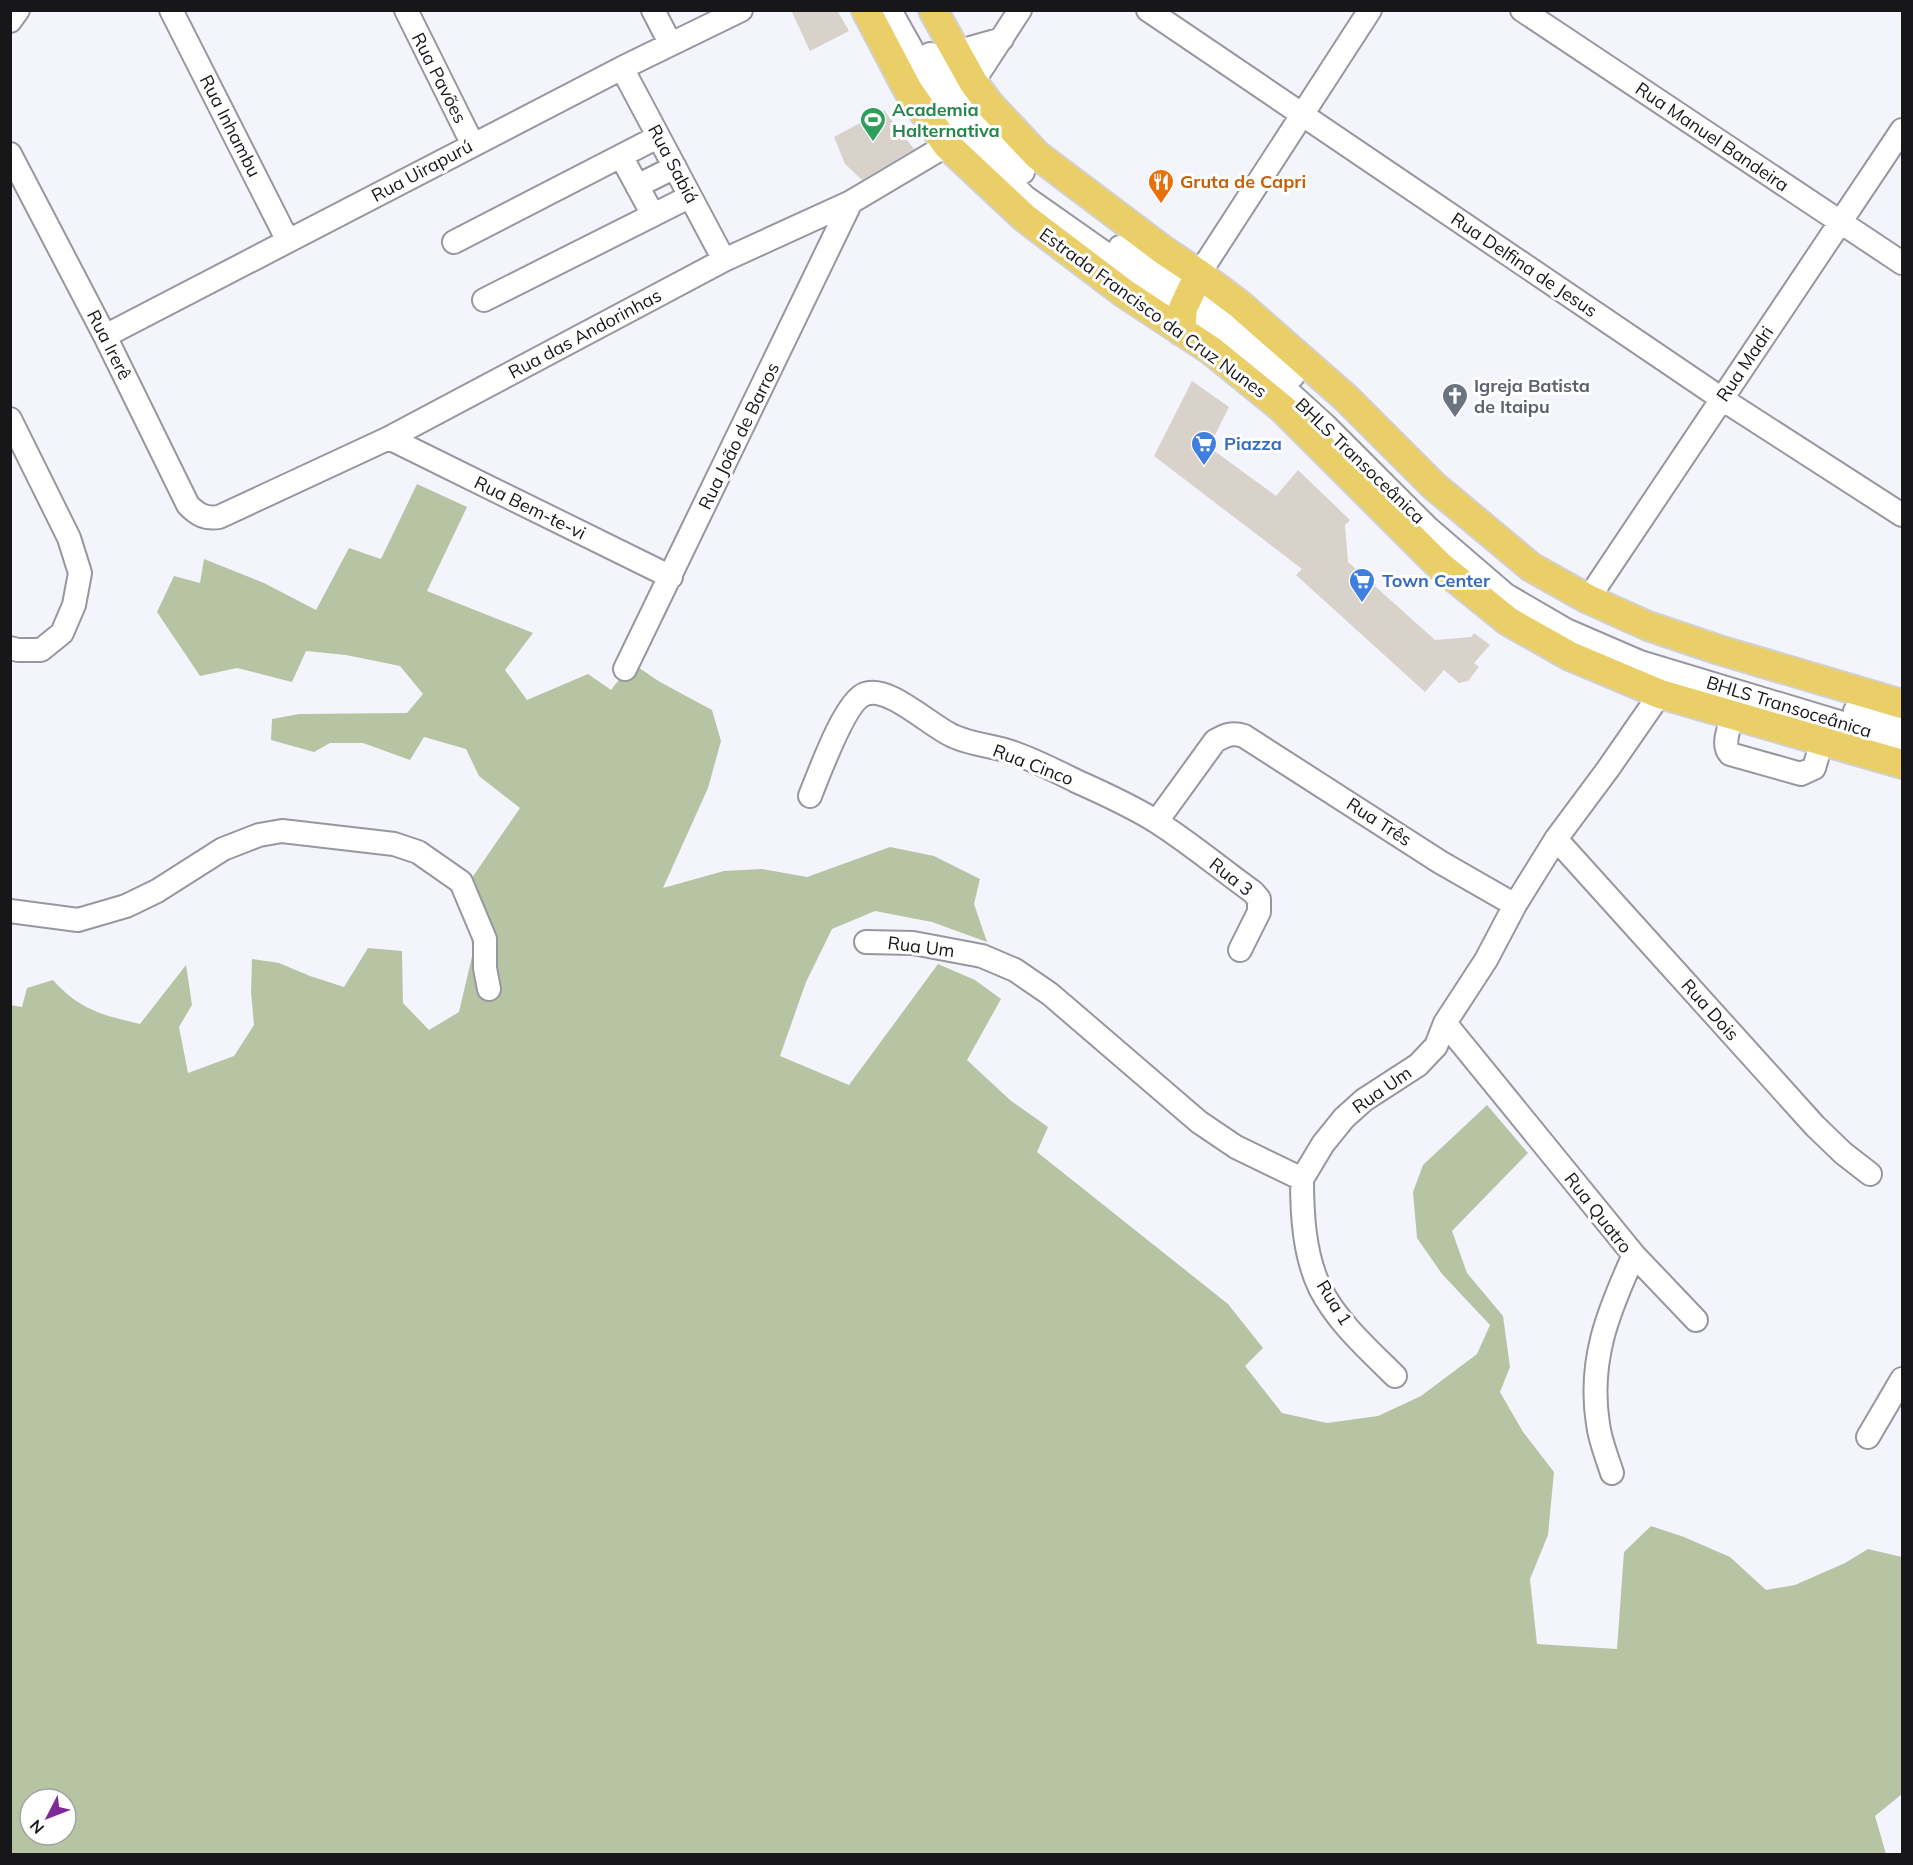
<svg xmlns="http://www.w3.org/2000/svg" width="1913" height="1865" viewBox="0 0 1913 1865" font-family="Mulish,sans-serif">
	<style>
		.forest { fill: #b7c4a3; fill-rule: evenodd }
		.building { fill: #d8d2ca }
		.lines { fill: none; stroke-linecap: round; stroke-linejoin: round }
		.minor-casing { stroke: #9797a0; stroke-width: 26 }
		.major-casing { stroke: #d1d1d1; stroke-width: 32 }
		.minor { stroke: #fff; stroke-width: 22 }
		.major { stroke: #eace68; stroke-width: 28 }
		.labels { text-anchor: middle; stroke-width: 6; stroke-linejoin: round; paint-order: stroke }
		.street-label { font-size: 18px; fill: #17171a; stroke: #fff }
		.leisure-label { font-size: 18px; font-weight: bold; fill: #27864d; stroke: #fff; text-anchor: start }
		.food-label { font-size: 18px; font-weight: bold; fill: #c56008; stroke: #fff; text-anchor: start }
		.worship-label { font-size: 18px; font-weight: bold; fill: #5b616d; stroke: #fff; text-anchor: start }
		.shop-label { font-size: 18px; font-weight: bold; fill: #366cbe; stroke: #fff; text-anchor: start }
	</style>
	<rect width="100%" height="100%" fill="#f4f4fd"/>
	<path class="forest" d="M417,484l50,23 -40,84 106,42 -28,37 22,30 61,-26 23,16 21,-27 28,19 52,28 9,31 -13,47 -45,100 61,-17 38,-2 45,8 83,-30 44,9 46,23 -6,25 13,38 -55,-20 -57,-11 -43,18 -26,53 -26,74 69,29 89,-121 37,16 26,19 -34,61 43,40 38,27 -11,25 191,152 35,44 -18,18 37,47 45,10 51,-7 43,-20 56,-42 13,-29 -48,-51 -25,-36 -4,-46 10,-27 64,-60 41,48 -76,78 15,42 36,43 7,51 -10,25 23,40 31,40 -6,63 -18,44 7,65 80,5 7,-97 27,-26 33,11 46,20 36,33 29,-5 50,-22 23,-14 34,8v237l-27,22 11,38h-1875l-1,-849 12,2 5,-19 26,-8c27,30 49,35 87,44l46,-59 6,40 -13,22 9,46 46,-17 20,-31 -3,-33 1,-33 27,4 31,13 34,11 24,-39 34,3 1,52 26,27 30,-18 14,-60 -8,-64 55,-80 -41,-32 -13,-27 -42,-12 -14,23 -47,-17h-33l-16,9 -43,-12 1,-21 27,-5 108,-1 16,-19 -23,-28 -54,-11 -40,-4 -14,31 -55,-14 -37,8 -43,-64 17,-36 26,7 4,-24 60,24 52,27 33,-62 32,11zM30,1799h36v36h-36z"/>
	<path class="building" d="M791,10h46l12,21 -39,20z
		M884,110l30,39 -52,31 -17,-16 -11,-27z
		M1192,381l37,26 -20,40 67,49 22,-26 52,50 -5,5 3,37 87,78 36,-3 3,-4 16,12 -16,18 5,4 -11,14 -9,2 -15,-13 -19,22 -129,-117 6,-6 -148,-113z"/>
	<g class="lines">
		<defs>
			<path id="minor" d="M171,10l117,231
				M406,10l67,135
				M653,10l17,33
				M890,10l57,102 42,48 36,37 158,111 87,67 55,50 102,102 79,68 60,35 74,32 262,79
				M1148,10l574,389 180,116
				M1522,10l380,253
				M10,21l8,-11
				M956,52l46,-13
				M930,54c26,44 57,82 93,118
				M622,68l102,192
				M973,82l47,-72
				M10,154l95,182 83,169c10,10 17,14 31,12l170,-79 335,-178 127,-58 96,-57
				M621,156l32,59
				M637,186l38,-19
				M454,242l194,-100
				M1120,247c60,39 119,80 173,129
				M1199,274l171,-264
				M484,300l195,-98
				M105,336l517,-268 119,-58
				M10,419l59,119 11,35 -6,32 -12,28 -21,17h-23l-8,-2
				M389,438l282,139
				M1588,599l314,-469
				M625,669l226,-467
				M1855,711l47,13
				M1733,715c-3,12 -12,29 -3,39l71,20 13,-6 8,-27
				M810,796c9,-22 35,-95 55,-102 24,-9 65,32 88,42 17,8 34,9 52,14 24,7 49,20 71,31 27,12 56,25 81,41 33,21 64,47 96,70l6,7v13l-19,38
				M1157,821l58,-80c11,-6 17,-9 29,-5l196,126 75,43
				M1556,839l259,287 28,27 27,21
				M10,911l68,9 48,-14 31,-15 66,-42 36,-14 23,-4 112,13 24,8 43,30 24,57v29l4,21
				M866,942l47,1 69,13 33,14 35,24 149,128 37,25 66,32 21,-35 21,-26 20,-18 54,-35 18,-19 9,-23 41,-63 29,-55 41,-66 52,-70 52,-75
				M1445,1023l189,232c-26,57 -46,106 -36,169 2,17 9,33 14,49
				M1302,1179c0,35 2,76 18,109 17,34 48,61 75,88
				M1634,1255l62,65
				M1868,1437l34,-58"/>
			<path id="major" d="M866,10l42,80 39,55 78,73 99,75 88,58 70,57 158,158 68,55 62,35 90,38 242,70
				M933,10l40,72 17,23 47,50 126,95 36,24 40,30 107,94 88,88 97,81 57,32 60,27 71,24 183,54
				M1181,331l2,-23 16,-34"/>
		</defs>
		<use href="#minor" class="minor-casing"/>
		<use href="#major" class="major-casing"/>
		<use href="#minor" class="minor"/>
		<use href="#major" class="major"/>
	</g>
	<defs>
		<symbol id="stadium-pin" viewBox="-11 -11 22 30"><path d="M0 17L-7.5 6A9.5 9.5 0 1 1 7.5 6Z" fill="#2e9e5b" stroke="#fff"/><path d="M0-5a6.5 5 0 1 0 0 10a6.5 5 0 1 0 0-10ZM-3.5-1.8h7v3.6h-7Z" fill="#fff"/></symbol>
		<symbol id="restaurant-pin" viewBox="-11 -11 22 30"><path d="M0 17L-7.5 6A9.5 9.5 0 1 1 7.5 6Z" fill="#e8710a" stroke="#fff"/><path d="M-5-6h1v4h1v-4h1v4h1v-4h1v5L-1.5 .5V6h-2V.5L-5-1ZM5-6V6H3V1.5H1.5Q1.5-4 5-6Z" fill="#fff"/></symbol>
		<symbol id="church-pin" viewBox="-11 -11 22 30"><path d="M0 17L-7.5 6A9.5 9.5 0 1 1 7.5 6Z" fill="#6b7280" stroke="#fff"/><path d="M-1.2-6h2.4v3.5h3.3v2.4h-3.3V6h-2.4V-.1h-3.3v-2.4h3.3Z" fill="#fff"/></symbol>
		<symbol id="supermarket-pin" viewBox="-11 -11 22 30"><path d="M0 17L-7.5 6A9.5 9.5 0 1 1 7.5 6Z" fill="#3f7fe0" stroke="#fff"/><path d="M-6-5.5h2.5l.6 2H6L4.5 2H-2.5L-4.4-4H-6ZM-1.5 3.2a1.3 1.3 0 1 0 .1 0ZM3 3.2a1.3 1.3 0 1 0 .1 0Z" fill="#fff"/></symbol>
	</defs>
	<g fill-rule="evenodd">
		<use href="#stadium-pin" x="858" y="105" width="30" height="40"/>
		<use href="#restaurant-pin" x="1146" y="167" width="30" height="40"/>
		<use href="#church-pin" x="1440" y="381" width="30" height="40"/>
		<use href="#supermarket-pin" x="1189" y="429" width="30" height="40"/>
		<use href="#supermarket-pin" x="1347" y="566" width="30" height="40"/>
	</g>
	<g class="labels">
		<g class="street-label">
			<text transform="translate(439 78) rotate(63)" y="6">Rua Pavões</text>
			<text transform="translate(230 126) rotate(63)" y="6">Rua Inhambu</text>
			<text transform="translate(1712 137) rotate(34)" y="6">Rua Manuel Bandeira</text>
			<text transform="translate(673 164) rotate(62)" y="6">Rua Sabiá</text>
			<text transform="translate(422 171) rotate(-28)" y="6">Rua Uirapurú</text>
			<text transform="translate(1524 265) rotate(34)" y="6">Rua Delfina de Jesus</text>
			<text transform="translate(1153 313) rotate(36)" y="6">Estrada Francisco da Cruz Nunes</text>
			<text transform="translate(585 334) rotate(-28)" y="6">Rua das Andorinhas</text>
			<text transform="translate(109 345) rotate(63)" y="6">Rua Irerê</text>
			<text transform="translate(1745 364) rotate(-56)" y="6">Rua Madri</text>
			<text transform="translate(739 436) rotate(-64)" y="6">Rua João de Barros</text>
			<text transform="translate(1360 461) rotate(44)" y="6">BHLS Transoceânica</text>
			<text transform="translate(530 508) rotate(26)" y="6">Rua Bem-te-vi</text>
			<text transform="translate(1789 707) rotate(17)" y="6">BHLS Transoceânica</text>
			<text transform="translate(1033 765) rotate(21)" y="6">Rua Cinco</text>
			<text transform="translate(1379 822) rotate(33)" y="6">Rua Três</text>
			<text transform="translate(1231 877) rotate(38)" y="6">Rua 3</text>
			<text transform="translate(921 947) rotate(7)" y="6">Rua Um</text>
			<text transform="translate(1710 1010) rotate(48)" y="6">Rua Dois</text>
			<text transform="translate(1382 1090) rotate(-35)" y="6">Rua Um</text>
			<text transform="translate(1598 1213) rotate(52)" y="6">Rua Quatro</text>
			<text transform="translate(1334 1303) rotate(58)" y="6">Rua 1</text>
		</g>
		<g class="leisure-label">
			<text x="892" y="116">Academia<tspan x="892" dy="21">Halternativa</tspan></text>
		</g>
		<g class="food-label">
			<text x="1180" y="188">Gruta de Capri</text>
		</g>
		<g class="worship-label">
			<text x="1474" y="392">Igreja Batista<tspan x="1474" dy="21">de Itaipu</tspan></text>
		</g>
		<g class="shop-label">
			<text x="1224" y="450">Piazza</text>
			<text x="1382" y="587">Town Center</text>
		</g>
	</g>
	<rect width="1913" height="1865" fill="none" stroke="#17171a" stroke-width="24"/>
	<g transform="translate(48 1817) rotate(228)"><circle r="28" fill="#ffffff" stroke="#a2a2a3" stroke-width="1.5"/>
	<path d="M0-4.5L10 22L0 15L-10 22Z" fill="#7f2998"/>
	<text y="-9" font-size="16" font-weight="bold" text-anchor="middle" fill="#17171a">N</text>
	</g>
</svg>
